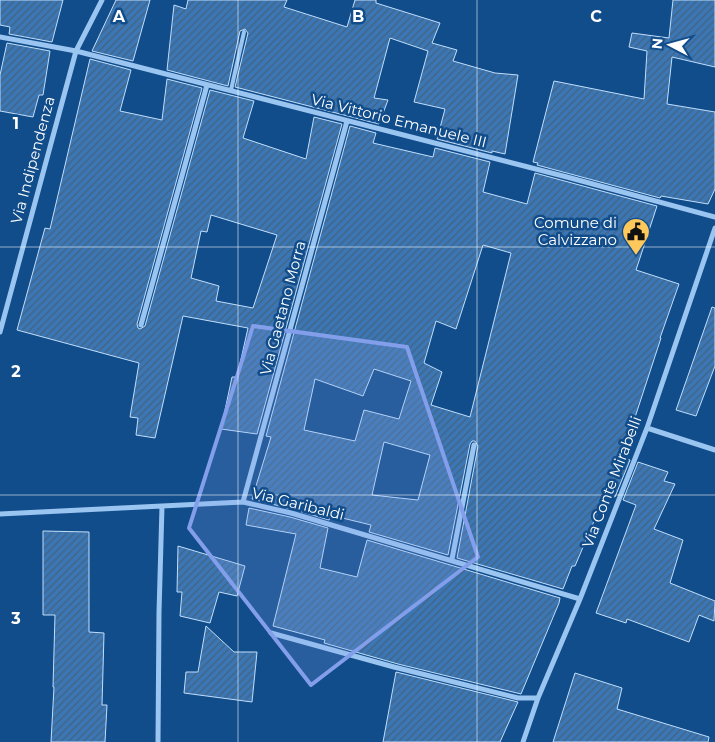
<svg xmlns="http://www.w3.org/2000/svg" width="715" height="742" viewBox="0 0 715 742" font-family="Montserrat,sans-serif">
	<style>
		.building { fill: url(#building-hatch); stroke: #c0defc; fill-rule: evenodd }
		.lines { fill: none; stroke-linecap: round; stroke-linejoin: round }
		.service { stroke: #9ac5f1; stroke-width: 4 }
		.minor { stroke: #9ac5f1; stroke-width: 5 }
		.marked { fill: #839eea; fill-opacity: 0.2; stroke: #839eea; stroke-width: 4; stroke-linejoin: round }
		.grid { fill: none; stroke: #fff; stroke-width: 1; stroke-opacity: 0.55 }
		.labels { text-anchor: middle; stroke-width: 5; stroke-linejoin: round; paint-order: stroke }
		.street-label { font-size: 15px; fill: #fff; stroke: #124d8b }
		.poi-label { font-size: 15px; fill: #fff; stroke: #124d8b; text-anchor: end }
		.grid-label { font-size: 16px; text-anchor: middle; font-weight: bold; fill: #fff; stroke: #124d8b; stroke-width: 5; stroke-linejoin: round; paint-order: stroke }
	</style>
	<defs>
		<pattern id="building-hatch" width="6" height="6" patternUnits="userSpaceOnUse" patternTransform="scale(1.25)"><rect width="6" height="6" fill="#3b77b5"/><path d="M-1 1l2-2M0 6l6-6M5 7l2-2" fill="none" stroke="#446280"/></pattern>
	</defs>
	<rect width="100%" height="100%" fill="#124d8b"/>
	<path class="building" d="M0,0h63l-11,42 -43,-8 1,-7 -10,-2z
		M116,0h34l-17,61 -41,-10z
		M188,0h99l-3,7 63,20 8,-27h21v3l64,20 -8,20 25,7 -4,11 42,12 23,2 -13,79 -13,-3v2l-55,-14 8,-30 -31,-7 14,-51 -38,-13 -16,60 14,2 -9,24 -144,-37 13,-54 -3,-4 -5,2 -12,55 -61,-16 7,-65 12,4z
		M673,0h42v67l-43,-10 -5,47 48,8v77l-7,15 -47,-8 -1,2 -123,-33 1,-2 -5,-1 21,-81 90,18 3,-48 -18,-4 3,-14 37,5z
		M7,43l43,8 -7,44h-4l-6,22 -33,-6v-36z
		M90,59l41,11 -11,41 42,9 5,-41 35,9 -65,236 1,4 2,1 5,-3 65,-236 44,11 -11,37 63,21 8,-42 28,7 -85,310 -36,-5 11,-52h5l11,-49 -65,-12 -28,122 -19,-3 2,-17 -8,-1 9,-54 -122,-33 28,-102 5,1zM211,215l66,20 -24,73 -37,-7 3,-15 -28,-8 10,-47 6,1z
		M350,126l26,7 -3,10 60,14 2,-9 55,14 -7,30 44,12 8,-31 122,33 -21,64 43,14 -19,54h1l-39,119 8,3 -15,37 -9,-4 -31,73h-3l-9,23 -106,-31 21,-112 -3,-5h-3l-2,3 -22,111 -79,-23 2,-7 -41,-10 -1,5 -37,-11 -40,-10 19,-62 -5,-1zM483,245l28,8 -41,164 -39,-12 11,-33 -18,-9 12,-42 20,8zM374,369l37,12 -12,38 -35,-9 -9,31 -51,-11 11,-51 48,17zM384,442l46,13 -12,45 -46,-5z
		M712,307l3,1v58l-19,50 -20,-6z
		M638,462l30,10 -4,9 11,3 -21,45 29,11 -13,43 45,18 -1,20 -15,-6 -10,27 -62,-23 -1,4 -30,-10 40,-108 -13,-5z
		M249,508l41,9 38,11 -8,40 37,9 10,-37 193,58 -1,5 -38,91 -123,-30 -74,-21 1,-3 -52,-14 23,-92 -50,-9z
		M43,531l46,1v100l15,1 -2,72h5l-2,37h-54l3,-55h-1l2,-72h-12z
		M178,546l67,20 -8,30 -18,-4 -9,31 -30,-7 2,-24h-5z
		M206,626l28,26h23l-5,50 -68,-9 2,-21h12z
		M396,672l122,30 -18,40h-117z
		M575,673l47,15 -5,21 92,28 -1,5h-155z"/>
	<g class="lines">
		<path class="service" d="M231,90l13,-58"/>
		<path class="minor" d="M0,37l76,14 491,126 148,40
			M141,325l66,-240
			M0,332l76,-281 26,-51
			M647,428l68,22
			M243,502l104,-381
			M0,514l243,-12 48,11 289,86
			M452,559l22,-114
			M271,633l123,34 124,31h20
			M158,742l1,-129 3,-107
			M523,742l15,-44 42,-99 67,-171 68,-200"/>
	</g>
	<path class="marked" d="M253,326l154,21 71,210 -167,128 -122,-157z"/>
	<path class="grid" d="M238,0v742M477,0v742M0,247h715M0,495h715"/>
	<defs>
		<symbol id="civic-pin" viewBox="-11 -11 22 30"><path d="M0 17L-7.5 6A9.5 9.5 0 1 1 7.5 6Z" fill="#ffc85a" stroke="#124d8b"/><path d="M-.6-6.5H3V-4.5H.6V-3L4-1V1h2V6H-6V1h2V-1L-.6-3ZM-1.2 2.5V6h2.4V2.5Z" fill="#111"/></symbol>
	</defs>
	<g fill-rule="evenodd">
		<use href="#civic-pin" x="620" y="216" width="32" height="43"/>
	</g>
	<g class="labels">
		<g class="street-label">
			<text transform="translate(399 121) rotate(14)" y="5">Via Vittorio Emanuele III</text>
			<text transform="translate(33 160) rotate(-75)" y="5">Via Indipendenza</text>
			<text transform="translate(283 308) rotate(-75)" y="5">Via Gaetano Morra</text>
			<text transform="translate(612 482) rotate(-69)" y="5">Via Conte Mirabelli</text>
			<text transform="translate(298 504) rotate(14)" y="5">Via Garibaldi</text>
		</g>
		<g class="poi-label">
			<text x="617" y="228">Comune di<tspan x="617" dy="17">Calvizzano</tspan></text>
		</g>
	</g>
	<g class="grid-label">
		<text x="119" y="22">A</text>
		<text x="358" y="22">B</text>
		<text x="596" y="22">C</text>
		<text x="16" y="129">1</text>
		<text x="16" y="377">2</text>
		<text x="16" y="624">3</text>
	</g>
	<g transform="translate(670 45) rotate(276)" stroke="#124d8b" stroke-width="4" paint-order="stroke">
	<path d="M0-4L9 19L0 12L-9 19Z" fill="#ffffff"/>
	<text y="-8" font-size="14" font-weight="bold" text-anchor="middle" fill="#ffffff">N</text>
	</g>
</svg>
